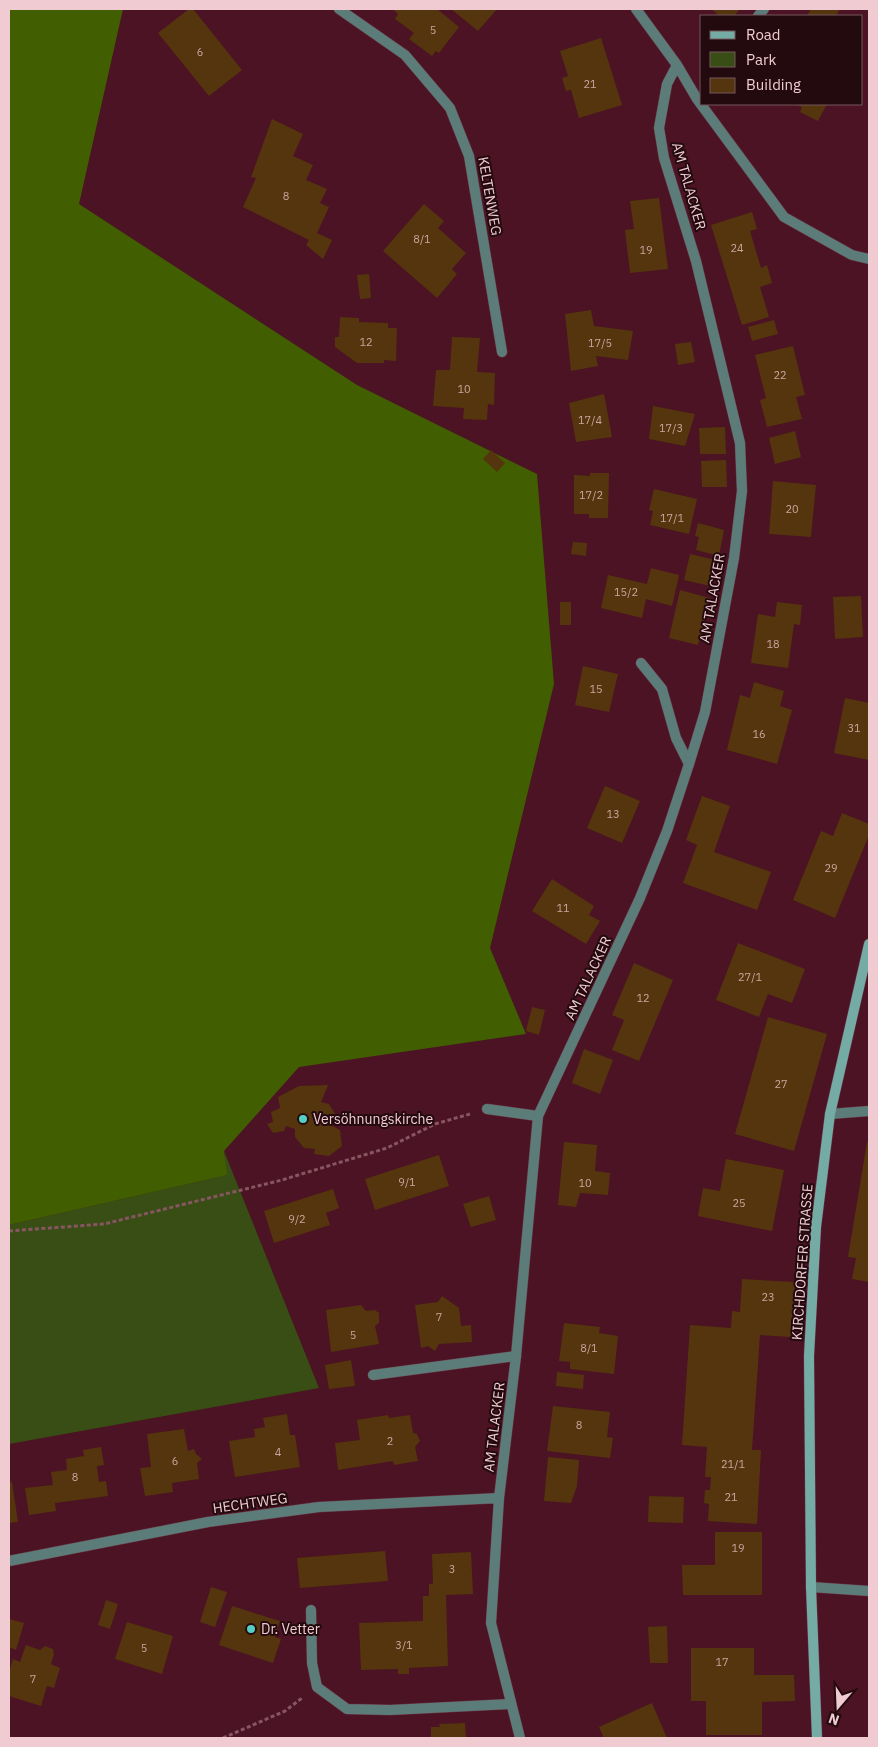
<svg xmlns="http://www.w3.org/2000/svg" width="878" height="1747" viewBox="0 0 878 1747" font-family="'IBM Plex Sans',sans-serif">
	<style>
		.green { fill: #394e14 }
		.forest { fill: #415e00 }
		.building { fill: #55350d }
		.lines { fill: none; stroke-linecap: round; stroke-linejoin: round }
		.service-casing { stroke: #693442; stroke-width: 11 }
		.minor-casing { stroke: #693442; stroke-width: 11 }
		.secondary-casing { stroke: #693442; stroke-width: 11 }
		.path { stroke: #875662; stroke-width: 3; stroke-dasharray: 4 2.5; stroke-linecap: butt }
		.service { stroke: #5b7c78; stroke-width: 10 }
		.minor { stroke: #5b7c78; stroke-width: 10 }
		.secondary { stroke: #74aba5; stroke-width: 10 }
		.poi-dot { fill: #56cec3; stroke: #220a0f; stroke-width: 2 }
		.labels { text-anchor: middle; stroke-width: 4; stroke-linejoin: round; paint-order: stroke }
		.number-label { font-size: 11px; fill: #c9a6a0 }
		.street-label { font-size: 14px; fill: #f0cbd1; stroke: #220a0f }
		.poi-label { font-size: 14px; fill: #f0cbd1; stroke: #220a0f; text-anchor: start }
	</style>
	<rect width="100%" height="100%" fill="#4b1323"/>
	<path class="green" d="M224,1151l95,237 -310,56v-219l217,-50z"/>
	<path class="forest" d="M9,9h114l-44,195 278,181 180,89 17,210 -64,264 36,86 -227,33 -75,84 3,24 -218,50z"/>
	<path class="building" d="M189,9h4l49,61 -33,26 -51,-63z
		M395,9h42l22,18 -20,26 -3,-2 -4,5 -23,-17 5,-6 -19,-14 3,-5 -4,-4z
		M451,9h46l-19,22z
		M711,9h29l-6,7h-14z
		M811,9h29l-4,7h-29z
		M601,38l21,67 -43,13 -8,-28 -5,1 -4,-13 6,-2 -8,-25z
		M795,104h32l-9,17 -18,-9 2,-5z
		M272,119l31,15 -10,22 20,9 -7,15 21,9 -7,14 9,4 -12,26 15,7 -9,19 -17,-14 3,-5 -66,-33 13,-29 -5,-1z
		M659,198l9,71 -38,4 -5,-43 9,-1 -4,-28z
		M424,204l20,17 -6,7 28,25 -14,16 5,5 -20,24 -54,-47z
		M752,212l5,17 -7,2 11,37 6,-3 5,18 -12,4 9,30 -27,8 -31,-100z
		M369,274l2,24 -11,1 -3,-24z
		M591,310l3,16 39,5 -5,29 -32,-4 2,10 -27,5 -6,-57z
		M340,317l19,1v4l29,1v5h9l-1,33 -12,-1v3h-27l-22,-16v-10h4z
		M774,320l4,14 -26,7 -4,-14z
		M452,337l28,1 -3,34 18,1 -1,32 -6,-1 -1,16 -24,-1 1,-11 -31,-2 3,-36h14z
		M691,342l4,20 -17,3 -3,-21z
		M793,346l12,49 -9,2 6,22 -35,8 -7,-27 6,-2 -11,-43z
		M604,394l8,43 -36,5 -7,-39z
		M653,406l42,8 -10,32 -36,-7z
		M725,427l1,27h-26l-1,-26z
		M795,431l6,26 -26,7 -6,-26z
		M491,450l14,13 -8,9 -14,-13z
		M726,460l1,27h-25l-1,-26z
		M590,473h19l-1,45h-19v-4h-15v-39l16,1z
		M773,481l43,4 -5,52 -42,-3z
		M654,489l43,10 -8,35 -39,-9 3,-14 -4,-1z
		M698,523l26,7 -5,26 -23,-6 3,-13 -4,-1z
		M573,542l14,1 -1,13 -15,-2z
		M690,554l26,6 -6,26 -26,-6z
		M651,568l28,7 -7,31 -26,-7 -4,19 -41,-10 7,-33 39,9z
		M680,590l30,8 -12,47 -29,-7z
		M861,596l2,41 -28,2 -2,-42z
		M560,602h11v23h-11z
		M777,602l25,3 -2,20 -6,-1 -6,44 -37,-5 7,-49 17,3z
		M583,666l35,8 -9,38 -34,-7z
		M754,682l30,9 -4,15 12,4 -15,54 -50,-14 13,-55 10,3z
		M845,698l24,5v57l-35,-7z
		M605,786l35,15 -18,42 -35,-15z
		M702,796l28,10 -16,46 57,20 -14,38 -74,-27 14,-38 -11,-5z
		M842,813l27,11v11l-34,83 -42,-18 28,-69 12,5z
		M552,879l42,27 -5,9 11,6 -14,23 -54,-33z
		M738,943l67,26 -13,34 -24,-9 -9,23 -43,-17z
		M634,963l39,17 -34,81 -27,-11 12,-30 -12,-5z
		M532,1007l13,3 -6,25 -13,-4z
		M768,1017l59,17 -33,117 -59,-17z
		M584,1049l29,11 -13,34 -28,-11z
		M328,1085l-7,17 8,2 8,13 -8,7 11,6 2,16 -13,10 -15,-2 1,-5 -11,-1 -9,-11v-8l-9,-3 -2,5 -11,2 -6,-9 6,-2 -2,-10 9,-4 -2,-11 21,-11z
		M564,1142l33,3 -2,26 15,2 -2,22 -28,-2 -4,14 -18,-2z
		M867,1142h2v140l-17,-3 4,-21 -8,-1z
		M439,1155l10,31 -74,24 -10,-31z
		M726,1159l58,11 -12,61 -74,-15 5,-28 17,3z
		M333,1189l6,19 -13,5 4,12 -56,18 -10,-32z
		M489,1196l7,24 -25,7 -8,-23z
		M742,1279l53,3 -4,55 -31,-2 -8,115h9l-4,74 -49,-3 1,-17 -5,-1 1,-13h5l1,-13h-6l2,-30 -25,-2 8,-120 41,3 1,-17 8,1z
		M442,1296l17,12 2,18 10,-1 1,17 -33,2 -4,7 -7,-5 -7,2 -6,-43 23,-3z
		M361,1305l5,6 9,-1 4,3v10l-4,3 4,18 -48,8 -5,-42z
		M564,1323l36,4 -1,6 19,3 -4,38 -44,-5v-7l-11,-1z
		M351,1360l4,26 -26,3 -4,-24z
		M557,1372l27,3 -1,14 -27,-3z
		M553,1406l57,6 -3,25 6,1 -3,20 -63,-7z
		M287,1414l3,21h5l5,32 -65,10 -6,-36 26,-4 -1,-8 11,-2 -2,-9z
		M388,1415l1,3 21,-3 3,18 4,1 3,7 -5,6 3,14 -24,4 -1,-4 -55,9 -3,-27 25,-3 -3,-20z
		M184,1429l4,22 6,-2 2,5 6,5 -5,4 2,16 -27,4 1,9 -28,4 -5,-28 11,-1 -4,-33z
		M101,1447l3,18 -7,1 2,16 7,-1 2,15 -53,7 1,8 -27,4 -4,-27 28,-3 -2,-13 16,-2 -1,-11 18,-3 -1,-6z
		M548,1457l31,3 -2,26 -6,17 -27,-2z
		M12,1482l6,40 -9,1v-40z
		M649,1496l35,1 -1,26 -35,-1z
		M715,1532h47v63h-79l-1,-30h33z
		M385,1551l3,30 -88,7 -3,-30z
		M471,1552l2,42 -27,1 2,71 -39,2v6h-11v-5l-37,1 -2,-47 64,-2v-25h6v-12h4l-1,-30z
		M211,1587l16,5 -12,35 -15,-5z
		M106,1600l12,4 -8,25 -12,-4z
		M232,1606l48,15 -5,16 6,2 -8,24 -54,-18z
		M9,1619l15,4 -8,27 -7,-3z
		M127,1622l46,14 -11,38 -47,-15z
		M667,1626l1,37h-18l-2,-36z
		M26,1645l14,5 5,-4 8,3 1,5 -3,10 9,4 -6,20 -7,-2 -6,20 -32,-10v-24l4,-13 7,3z
		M691,1648h63v27h40l1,26 -33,1v33h-56v-34h-15z
		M652,1703l15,35h-63l-5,-11z
		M465,1723l1,15h-35v-11h9l-1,-3z"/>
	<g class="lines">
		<defs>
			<path id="service" d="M641,663l21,26 14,49 13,26
				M487,1109l51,7
				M373,1375l143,-19
				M811,1587l58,4
				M311,1610l1,53 5,24 30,22 43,1 121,-6"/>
			<path id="minor" d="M339,9l66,46 45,53 19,48 33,196
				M636,9l41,56 20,34 87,118 68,38 17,4
				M758,16l6,-7
				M830,1114l39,-3
				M9,1561l199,-39 111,-15 180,-9
				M520,1738l-29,-115 8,-125 17,-142 22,-240 102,-218 27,-67 22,-67 16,-52 29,-154 8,-67 -2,-48 -44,-182 -32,-103 -5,-30 8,-44 10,-19"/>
			<path id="secondary" d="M817,1738l-6,-151 -2,-231 7,-129 14,-113 39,-170"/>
		</defs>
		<use href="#service" class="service-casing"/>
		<use href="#minor" class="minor-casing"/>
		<use href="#secondary" class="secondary-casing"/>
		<path class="path" d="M9,1231l95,-7 178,-44 105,-32 48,-24 35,-10
			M223,1738l62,-27 17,-13"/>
		<use href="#service" class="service"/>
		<use href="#minor" class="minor"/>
		<use href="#secondary" class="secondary"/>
	</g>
	<g class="poi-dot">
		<circle cx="303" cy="1119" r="5"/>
		<circle cx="251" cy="1629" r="5"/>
	</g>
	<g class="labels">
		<g class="number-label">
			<text x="433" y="34">5</text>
			<text x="200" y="56">6</text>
			<text x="590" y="88">21</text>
			<text x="286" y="200">8</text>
			<text x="422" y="243">8/1</text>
			<text x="737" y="252">24</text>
			<text x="646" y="254">19</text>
			<text x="366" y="346">12</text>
			<text x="600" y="347">17/5</text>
			<text x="780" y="379">22</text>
			<text x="464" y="393">10</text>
			<text x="590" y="424">17/4</text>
			<text x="671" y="432">17/3</text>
			<text x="591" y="499">17/2</text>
			<text x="792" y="513">20</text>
			<text x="672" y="522">17/1</text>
			<text x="626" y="596">15/2</text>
			<text x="773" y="648">18</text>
			<text x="596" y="693">15</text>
			<text x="854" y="732">31</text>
			<text x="759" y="738">16</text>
			<text x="613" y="818">13</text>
			<text x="831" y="872">29</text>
			<text x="563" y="912">11</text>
			<text x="750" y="981">27/1</text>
			<text x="643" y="1002">12</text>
			<text x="781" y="1088">27</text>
			<text x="407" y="1186">9/1</text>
			<text x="585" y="1187">10</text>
			<text x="739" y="1207">25</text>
			<text x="297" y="1223">9/2</text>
			<text x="768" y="1301">23</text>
			<text x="439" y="1321">7</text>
			<text x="353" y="1339">5</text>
			<text x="589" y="1352">8/1</text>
			<text x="579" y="1429">8</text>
			<text x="390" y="1445">2</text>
			<text x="278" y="1456">4</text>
			<text x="175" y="1465">6</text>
			<text x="733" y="1468">21/1</text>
			<text x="75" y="1481">8</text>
			<text x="731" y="1501">21</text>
			<text x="738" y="1552">19</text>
			<text x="452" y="1573">3</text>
			<text x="404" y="1649">3/1</text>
			<text x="144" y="1652">5</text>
			<text x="722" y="1666">17</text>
			<text x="33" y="1683">7</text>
		</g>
		<g class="street-label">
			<text transform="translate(689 186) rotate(74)" y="5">AM TALACKER</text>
			<text transform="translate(490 196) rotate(80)" y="5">KELTENWEG</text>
			<text transform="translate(712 598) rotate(-80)" y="5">AM TALACKER</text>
			<text transform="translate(588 978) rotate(-65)" y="5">AM TALACKER</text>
			<text transform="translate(802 1262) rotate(-86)" y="5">KIRCHDORFER STRASSE</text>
			<text transform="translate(494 1427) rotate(-83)" y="5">AM TALACKER</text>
			<text transform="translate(250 1503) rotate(-8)" y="5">HECHTWEG</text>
		</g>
		<g class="poi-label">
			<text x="313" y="1124">Versöhnungskirche</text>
			<text x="261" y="1634">Dr. Vetter</text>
		</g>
	</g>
	<rect width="878" height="1747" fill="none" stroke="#f0cbd1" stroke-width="20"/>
	<rect x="700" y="15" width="162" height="90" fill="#220a0f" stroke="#74575d"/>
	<rect x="710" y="31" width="25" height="8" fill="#74aba5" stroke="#74575d"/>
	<text x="746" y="40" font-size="15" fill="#f0cbd1">Road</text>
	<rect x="710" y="52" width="25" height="15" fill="#394e14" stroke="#74575d"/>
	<text x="746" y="65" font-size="15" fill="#f0cbd1">Park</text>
	<rect x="710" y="78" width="25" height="15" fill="#55350d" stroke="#74575d"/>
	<text x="746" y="90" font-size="15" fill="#f0cbd1">Building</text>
	<g transform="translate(838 1707) rotate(199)" stroke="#220a0f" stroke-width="4" paint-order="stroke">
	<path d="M0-4L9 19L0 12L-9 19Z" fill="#f0cbd1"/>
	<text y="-8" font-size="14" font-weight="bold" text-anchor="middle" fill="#f0cbd1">N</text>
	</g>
</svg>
